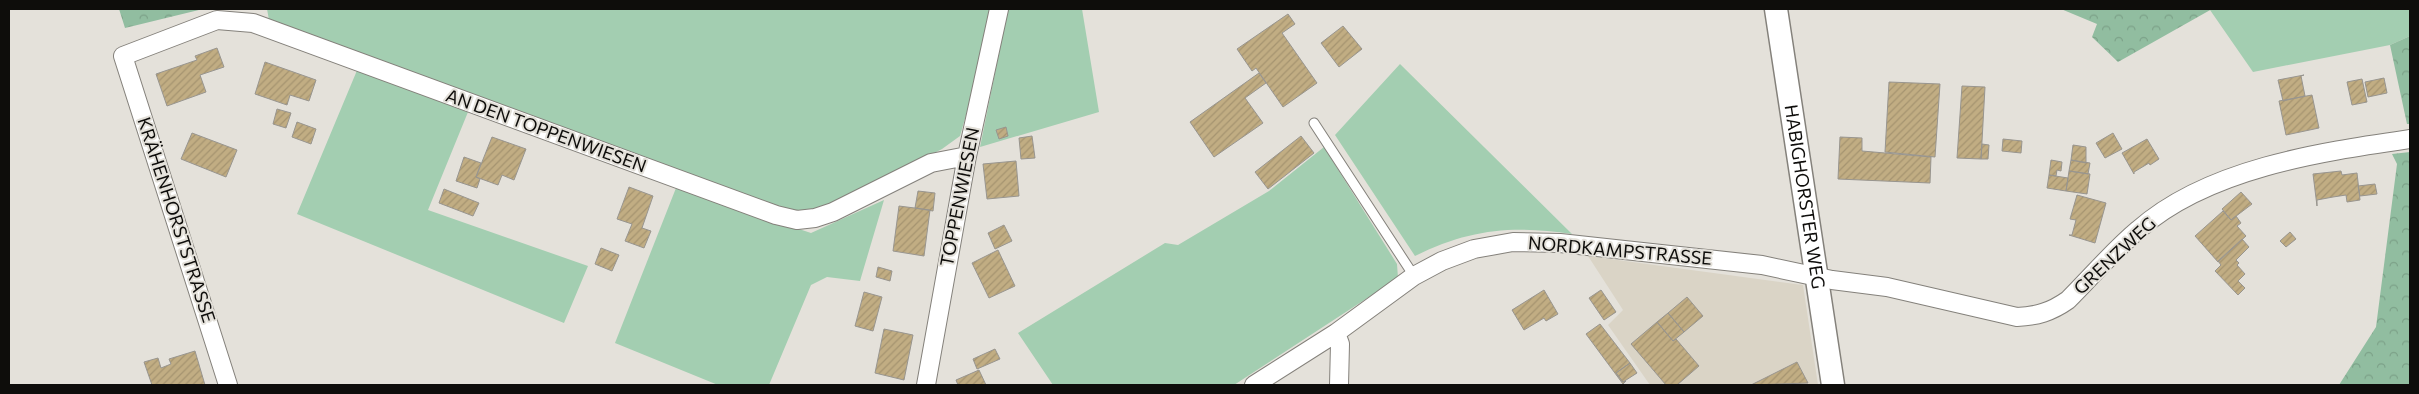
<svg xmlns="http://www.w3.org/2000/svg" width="2419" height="394" viewBox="0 0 2419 394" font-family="Commissioner,sans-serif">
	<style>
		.built { fill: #dad4c6 }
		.green { fill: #a3ceb1 }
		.forest { fill: url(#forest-crowns) }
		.building { fill: url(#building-hatch); stroke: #98958f }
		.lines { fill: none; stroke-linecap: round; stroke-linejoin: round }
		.service-casing { stroke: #84817b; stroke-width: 11 }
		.minor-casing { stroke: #84817b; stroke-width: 20 }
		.tertiary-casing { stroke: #84817b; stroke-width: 25 }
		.service { stroke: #fff; stroke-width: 9 }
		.minor { stroke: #fff; stroke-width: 18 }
		.tertiary { stroke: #fff; stroke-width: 22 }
		.labels { text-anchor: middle; stroke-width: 4; stroke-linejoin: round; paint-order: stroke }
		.street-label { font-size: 18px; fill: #0e0d0b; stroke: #e4e1da }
	</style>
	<defs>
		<pattern id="forest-crowns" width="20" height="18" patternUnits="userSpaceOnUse" patternTransform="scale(1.25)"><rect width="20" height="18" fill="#91bda0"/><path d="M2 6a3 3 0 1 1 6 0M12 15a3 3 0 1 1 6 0" fill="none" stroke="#7ca188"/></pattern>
		<pattern id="building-hatch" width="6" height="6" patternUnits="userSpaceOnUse" patternTransform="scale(1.25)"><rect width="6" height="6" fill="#c1ad83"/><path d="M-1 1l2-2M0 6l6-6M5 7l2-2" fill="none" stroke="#a59470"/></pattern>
	</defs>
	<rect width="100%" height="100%" fill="#e4e1da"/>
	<path class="built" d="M1588,256l215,29 15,100h-168l-42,-60 15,-15z"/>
	<path class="green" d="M267,9h723l-20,92 -10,35 -18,13 -111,57 -28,6 -36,-9 -498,-183z
		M1008,9h74l17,103 -119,35z
		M2212,9h198v27l-20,9 -137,27 -43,-62z
		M1400,64l172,170c-59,-9 -103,-5 -157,22l-80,-121z
		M358,68l110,44 -40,98 160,56 -24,57 -267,-109z
		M1324,147l73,117 1,14 -164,107h-181l-35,-52 147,-90 13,2 91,-54z
		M676,188l135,45 73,-33 -24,81 -33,-4 -16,8 -42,100h-51l-103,-42z"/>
	<path class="forest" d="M119,9h84l-78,19z
		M2061,9h151l-94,53 -26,-25 5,-13z
		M2410,36v88h-3l-17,-79z
		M2410,152v233h-71l37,-58 21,-163 -5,-10z"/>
	<path class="building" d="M1288,14l7,10 -13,9 35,50 -34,24 -27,-39 -4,3 -15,-22z
		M1343,26l19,23 -23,18 -18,-24z
		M217,48l7,19 -24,8 6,17 -39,14 -11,-32 41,-14 -2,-4z
		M265,62l51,18 -7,21 -19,-6 -3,10 -32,-11z
		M1259,73l7,10 -21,15 18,25 -49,34 -24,-35z
		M2304,75l-3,1 4,20 -22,5 -5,-21z
		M2384,78l3,15 -19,4 -3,-15z
		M2362,79l5,23 -15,3 -5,-23z
		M1889,82l51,2 -5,73 -50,-5z
		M1962,86l23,1 -4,72 -24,-1z
		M2312,95l7,33 -33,7 -7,-34z
		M277,109l14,4 -5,15 -13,-4z
		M297,122l19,7 -5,15 -19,-7z
		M1006,127l2,9 -9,3 -3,-9z
		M192,133l45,17 -11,27 -45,-18z
		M2113,133l9,16 -17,9 -9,-15z
		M1032,136l3,22 -14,1 -2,-21z
		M1301,136l13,17 -46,36 -13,-17z
		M492,137l34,12 -12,31 -12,-5 -4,10 -22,-8z
		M1840,137l22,1v13l69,6 -1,26 -92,-4z
		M2003,139l19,2 -1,12 -19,-2z
		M2147,139l12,20 -9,6 -1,-2 -15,9v2l-12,-21z
		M1982,144l7,1 -1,14h-7z
		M2073,145l13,2v16l-15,-3z
		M464,157l17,6 -5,14 4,2 -3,9 -21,-7z
		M2051,160l11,2 -1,9 -4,-1 -1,6 -7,-1z
		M2071,160l19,3 -2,11 -19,-3z
		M1016,161l3,35 -32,3 -4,-35z
		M2069,171l21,3 -3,20 -21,-3z
		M2341,171l1,4 15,-2 3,27 -13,2 -1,-7 -13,2 -16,3v6l-4,-32z
		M2049,175l19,3 -2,13 -19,-3z
		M2375,184l2,10 -17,2 -2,-10z
		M629,187l24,9 -11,32 9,3 -7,17 -19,-7 7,-17 -15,-5z
		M444,189l35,14 -6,13 -34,-13z
		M918,191l17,2 -2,18 -18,-3z
		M2241,192l11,12 -21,16 -9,-11z
		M2077,195l29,8 -11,40 -26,-8h3l4,-15 -6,-1z
		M899,206l31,4 -6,46 -31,-5z
		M2223,211l8,9 5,-4 5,7 -4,3 9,10 -28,26 -23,-26z
		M1004,225l8,16 -17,8 -7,-16z
		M2290,232l6,7 -10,8 -6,-6z
		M2242,239l7,8 -13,13 3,3 -2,2 8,9 -7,7 7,7 -7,7 -23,-24 6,-6 -3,-4z
		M601,248l18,7 -7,16 -17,-7z
		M998,250l17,36 -26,12 -17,-35z
		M878,267l14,4 -2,10 -14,-4z
		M1544,290l14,24 -12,7 -2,-3 -20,12 -12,-20z
		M1601,290l15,22 -12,8 -15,-22z
		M864,292l18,5 -9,34 -18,-5z
		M1687,297l16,19 -19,16 -16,-19z
		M1668,313l16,19 -11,9 -16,-19z
		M1657,322l16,19 3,-2 23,27 -22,19h-11l-35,-41z
		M1600,324l30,39 -14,10 7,9 3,-1 -3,3 -37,-50z
		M884,329l29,6 -9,45 -29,-7z
		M995,349l5,10 -23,10 -4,-10z
		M195,351l10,34h-53l-8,-23 14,-4 3,10 10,-4 -2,-5z
		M1797,362l11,21 -57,2z
		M1630,363l7,10 -14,9 -7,-9z
		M979,370l7,15h-28l-2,-5z"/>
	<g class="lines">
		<defs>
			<path id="service" d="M1314,123l100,153"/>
			<path id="minor" d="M1336,333l4,11 -1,41
				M228,385l-105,-329 94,-36 36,3 523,192 21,5 18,-2 18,-6 98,-49 36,-7
				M926,385l41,-229 32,-147
				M1254,385l82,-52 78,-57 28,-15 32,-12 39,-7 47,1 202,22 70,15 55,7 130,30c20,-1 34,-5 51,-17 23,-23 45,-49 70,-70 70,-62 183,-78 272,-91"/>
			<g id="tertiary">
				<path id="s1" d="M1776,9l57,376"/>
			</g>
		</defs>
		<use href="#service" class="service-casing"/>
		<use href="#minor" class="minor-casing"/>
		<use href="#tertiary" class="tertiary-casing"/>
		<use href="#service" class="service"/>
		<use href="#minor" class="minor"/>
		<use href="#tertiary" class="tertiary"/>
	</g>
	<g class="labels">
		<g class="street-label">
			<text transform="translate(546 131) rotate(20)" y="6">AN DEN TOPPENWIESEN</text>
			<text transform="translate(960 197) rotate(-79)" y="6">TOPPENWIESEN</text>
			<text dy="6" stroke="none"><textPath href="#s1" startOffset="190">HABIGHORSTER WEG</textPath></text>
			<text transform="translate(176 220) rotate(72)" y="6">KRÄHENHORSTSTRASSE</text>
			<text transform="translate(1620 251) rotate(5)" y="6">NORDKAMPSTRASSE</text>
			<text transform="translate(2115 256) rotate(-43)" y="6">GRENZWEG</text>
		</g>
	</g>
	<rect width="2419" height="394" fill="none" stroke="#0e0d0b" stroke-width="20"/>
</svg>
